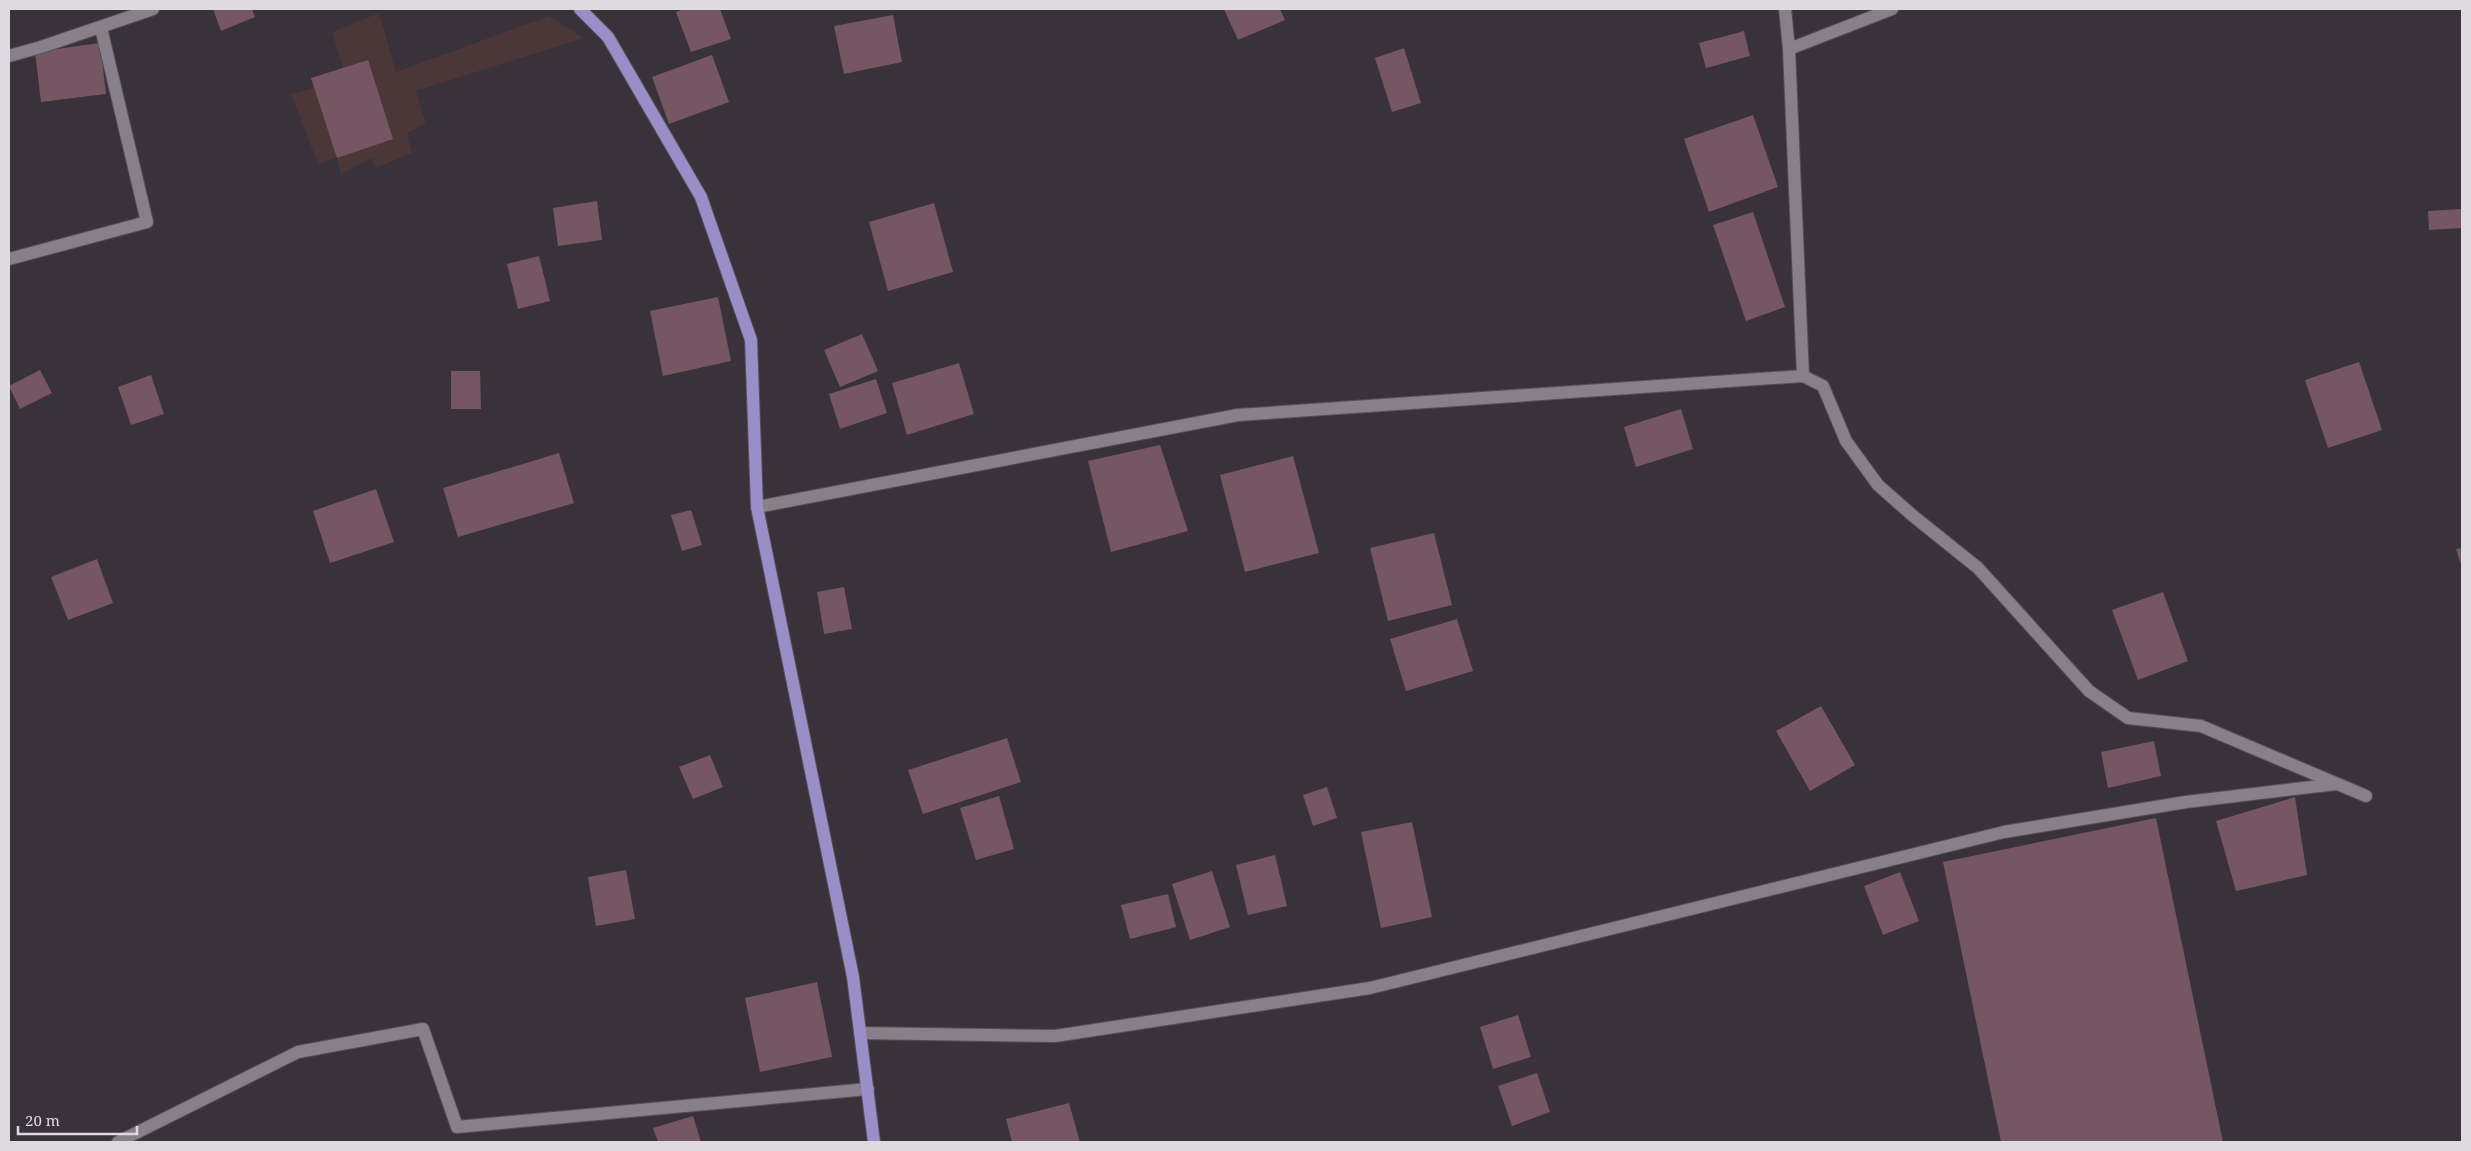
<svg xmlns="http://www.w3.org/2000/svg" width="2471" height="1151" viewBox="0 0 2471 1151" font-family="'Noto Serif',serif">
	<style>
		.medical { fill: #4b3638 }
		.building { fill: #765662 }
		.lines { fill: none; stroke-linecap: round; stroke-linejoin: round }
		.minor-casing { stroke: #555057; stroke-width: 14 }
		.major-casing { stroke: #555057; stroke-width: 14 }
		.minor { stroke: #877f8a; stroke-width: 12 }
		.major { stroke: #9a8ec8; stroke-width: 12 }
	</style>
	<rect width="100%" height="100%" fill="#39323b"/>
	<path class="medical" d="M379,13l17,59 153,-56 35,22 -168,53 10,33 -19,9 5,20 -36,15 -4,-10 -31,16 -4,-17 -19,7 -27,-70 55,-15 -14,-47z"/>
	<path class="building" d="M213,9h39l3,8 -34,14z
		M684,9h36l11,30 -40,13 -15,-40z
		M1224,9h56l5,11 -47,20z
		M893,15l9,47 -58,12 -10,-48z
		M1744,31l6,25 -44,12 -7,-25z
		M100,43l6,51 -65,8 -6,-50z
		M1404,48l17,55 -29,9 -17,-54z
		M712,55l17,47 -60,22 -17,-47z
		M368,60l25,79 -56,19 -26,-80z
		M1753,115l25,72 -69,25 -25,-73z
		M597,201l5,39 -44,6 -5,-38z
		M934,203l19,69 -65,19 -19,-69z
		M2462,209v19l-33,2 -1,-19z
		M1753,212l32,95 -39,14 -33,-96z
		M539,256l11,45 -32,8 -11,-45z
		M718,297l13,64 -68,15 -13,-65z
		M862,334l16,37 -38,16 -16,-37z
		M2359,362l23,68 -54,18 -23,-68z
		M959,363l15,51 -67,21 -15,-52z
		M40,370l12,23 -32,16 -11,-23z
		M451,371h29l1,38h-30z
		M151,375l13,39 -33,11 -13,-38z
		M876,379l11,34 -47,16 -11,-35z
		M1681,409l12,40 -57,18 -12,-40z
		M1160,445l28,86 -77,21 -23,-91z
		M559,453l15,50 -116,34 -15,-49z
		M1293,456l26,97 -74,19 -25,-97z
		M376,489l18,53 -64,21 -17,-52z
		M691,510l11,35 -20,6 -11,-36z
		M1434,533l18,72 -64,16 -18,-73z
		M2462,548v20l-6,-19z
		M97,559l16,44 -45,17 -17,-43z
		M844,587l8,42 -28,5 -7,-42z
		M2163,592l25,69 -50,19 -26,-70z
		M1457,619l16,52 -67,20 -16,-52z
		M1821,706l34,59 -45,26 -34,-60z
		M1007,738l14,44 -98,32 -15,-44z
		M2154,741l7,35 -53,12 -7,-36z
		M710,755l13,32 -30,12 -14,-32z
		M1327,787l10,31 -24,8 -10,-31z
		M999,796l15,53 -38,11 -16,-52z
		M2295,797l12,78 -71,16 -20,-70z
		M2156,818l67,324h-222l-58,-280z
		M1412,822l20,95 -51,11 -20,-96z
		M1275,855l12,51 -39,9 -12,-50z
		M626,870l9,49 -39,7 -8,-49z
		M1212,871l18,56 -40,13 -18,-56z
		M1900,872l19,49 -36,14 -19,-49z
		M1168,894l8,33 -46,12 -9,-34z
		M817,982l15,75 -72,15 -15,-74z
		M1518,1015l13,42 -38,12 -13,-42z
		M1537,1073l13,39 -38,14 -14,-40z
		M1069,1103l11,39h-68l-6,-23z
		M693,1116l8,26h-43l-5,-14z"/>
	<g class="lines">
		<defs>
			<path id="minor" d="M1785,9l4,40
				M9,56l32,-9 112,-38
				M9,259l138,-37 -46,-194
				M1803,376l-14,-327 103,-40
				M757,507l481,-92 565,-39 20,10 23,55 32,44 34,30 66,53 111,123 39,27 73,8 165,70
				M860,1033l195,3 315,-48 634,-156 182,-30 150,-18
				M118,1142l180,-90 125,-23 34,98 411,-38"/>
			<path id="major" d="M580,9l28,28 93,160 50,143 6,167 96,470 21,165"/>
		</defs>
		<use href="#minor" class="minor-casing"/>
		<use href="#major" class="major-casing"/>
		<use href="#minor" class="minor"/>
		<use href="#major" class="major"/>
	</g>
	<rect width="2471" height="1151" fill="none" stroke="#dfdae0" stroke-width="20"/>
	<path d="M18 1126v8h119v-8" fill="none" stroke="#dfdae0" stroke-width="2.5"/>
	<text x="25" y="1126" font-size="15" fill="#dfdae0" stroke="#39323b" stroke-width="4" paint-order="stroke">20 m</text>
</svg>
